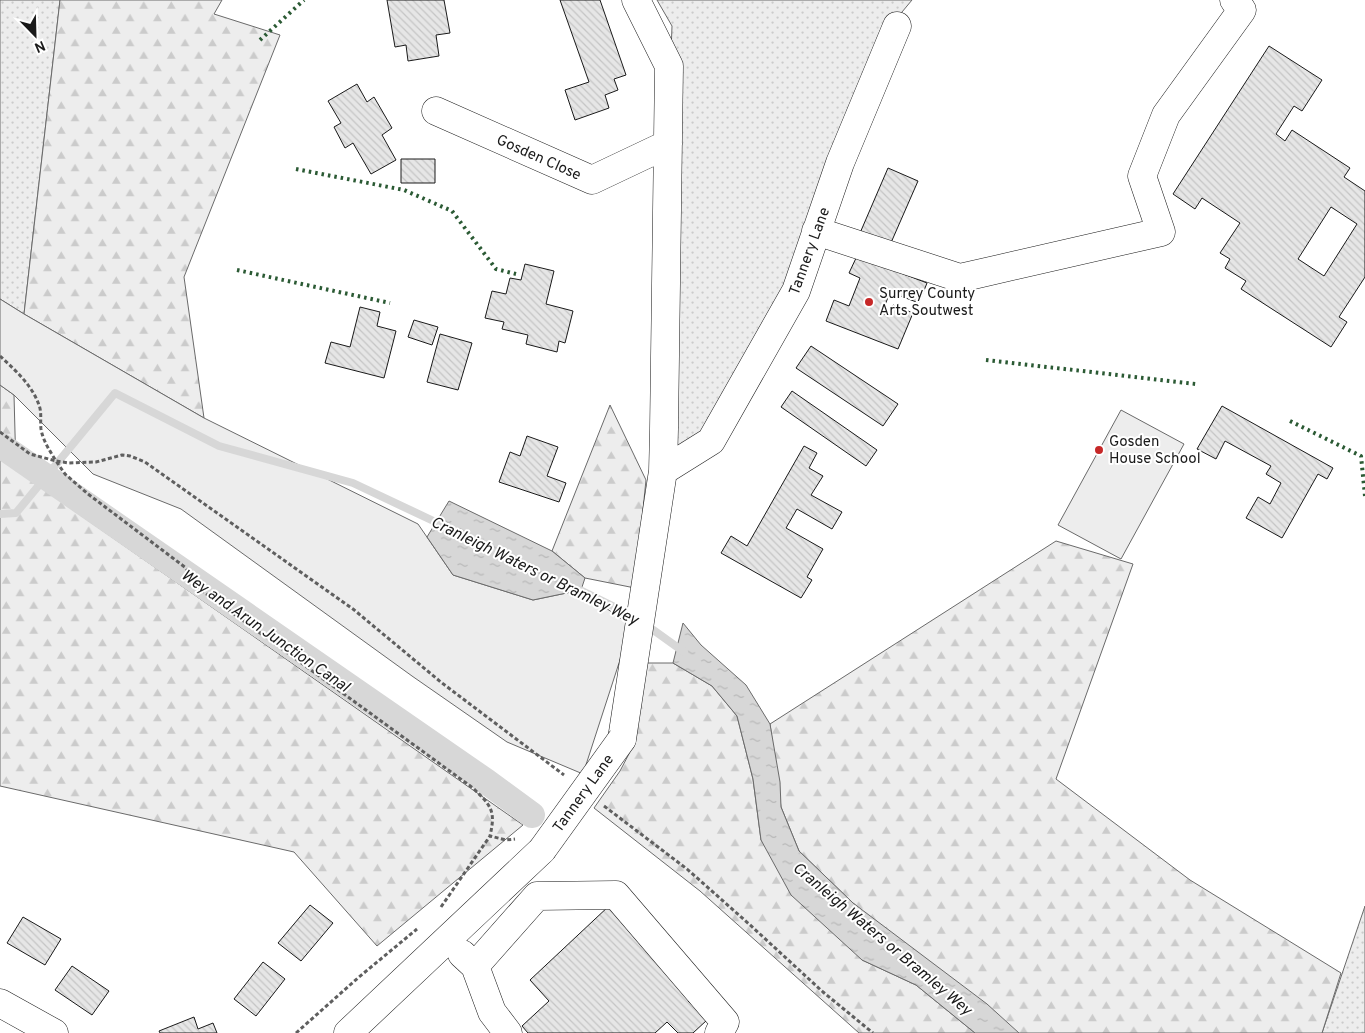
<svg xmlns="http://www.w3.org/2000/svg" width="1365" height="1033" viewBox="0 0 1365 1033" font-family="Overpass,sans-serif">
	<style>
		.grass { fill: url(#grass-dots); stroke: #6a6a6a }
		.forest { fill: url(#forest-firs); stroke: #6a6a6a }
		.built { fill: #ededed; stroke: #6a6a6a }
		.water { fill: url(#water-ripples); stroke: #6a6a6a }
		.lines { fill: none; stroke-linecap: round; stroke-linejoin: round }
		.stream { stroke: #d7d7d7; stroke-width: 8 }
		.canal { stroke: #d7d7d7; stroke-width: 26 }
		.building { fill: url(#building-back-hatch); stroke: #1a1a1a; fill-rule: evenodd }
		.minor-casing { stroke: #1a1a1a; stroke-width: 29 }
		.path { stroke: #5f5f5f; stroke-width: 3; stroke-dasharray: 4 2.5; stroke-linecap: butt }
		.minor { stroke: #fff; stroke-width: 28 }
		.minor-bridge-casing { stroke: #1a1a1a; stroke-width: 29; stroke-linecap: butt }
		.minor-bridge { stroke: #fff; stroke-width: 28 }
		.hedge { stroke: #2b5a34; stroke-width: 4; stroke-dasharray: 2.5 4; stroke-linecap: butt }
		.poi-dot { fill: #c62828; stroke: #fff; stroke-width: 2 }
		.labels { text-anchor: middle; stroke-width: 4; stroke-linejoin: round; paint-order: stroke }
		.street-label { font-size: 15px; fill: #1a1a1a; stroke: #fff }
		.poi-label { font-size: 15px; fill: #1a1a1a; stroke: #fff; text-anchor: start }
		.water-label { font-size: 16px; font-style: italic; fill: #1a1a1a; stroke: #fff }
	</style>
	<defs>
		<pattern id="grass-dots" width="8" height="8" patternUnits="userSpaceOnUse" patternTransform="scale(1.25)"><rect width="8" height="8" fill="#ededed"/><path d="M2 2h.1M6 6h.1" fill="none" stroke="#cbcbcb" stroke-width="1.8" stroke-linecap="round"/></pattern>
		<pattern id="forest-firs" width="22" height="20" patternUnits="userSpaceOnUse" patternTransform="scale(1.25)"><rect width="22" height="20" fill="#ededed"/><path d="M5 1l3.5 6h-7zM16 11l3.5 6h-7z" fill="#cbcbcb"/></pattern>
		<pattern id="water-ripples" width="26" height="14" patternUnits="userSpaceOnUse" patternTransform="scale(1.25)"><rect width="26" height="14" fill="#d7d7d7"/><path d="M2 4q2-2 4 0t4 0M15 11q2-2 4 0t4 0" fill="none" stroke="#b8b8b8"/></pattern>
		<pattern id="building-back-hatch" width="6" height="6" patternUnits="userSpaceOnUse" patternTransform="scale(1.25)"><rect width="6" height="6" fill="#e6e6e6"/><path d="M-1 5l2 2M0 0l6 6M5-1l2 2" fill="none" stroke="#c5c5c5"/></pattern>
	</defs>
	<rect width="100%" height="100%" fill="#fff"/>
	<path class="grass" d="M0,0h60l-36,314 -24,-15z
		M657,0h255l-35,42 -65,215 -95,192 -62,30 17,-453z
		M1365,906v127h-43z"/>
	<path class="forest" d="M60,0h162l-8,14 66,21 -96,242 20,141 -180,-104z
		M0,385l14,10 2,75 507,355 -146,121 -83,-94 -294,-66z
		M610,405l36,75 -11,108 -50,-10 -33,-27z
		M1056,541l77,23 -77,215 134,101 151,93 -19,60h-311l-158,-130 -54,-52 -18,-44 -11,-83z
		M642,663h31l39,23 25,30 16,63 8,61 101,120 54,25 59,48h-116l-159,-142 -106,-83 26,-37 11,-21z"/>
	<path class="built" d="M0,299l24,15 180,104 214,106 35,51 80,25 48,-10 50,36 -48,148 -76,-32 -95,-66 -231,-167 -88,-35 -79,-79 -14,-10z
		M1121,410l63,34 -63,115 -63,-34z"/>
	<path class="water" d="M449,501l103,50 33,27 -4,12 -48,10 -80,-25 -26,-38z
		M683,623l18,22 45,40 24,39 10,58 1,25 18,44 54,52 134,101 32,29h-44l-59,-48 -54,-25 -71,-65 -30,-55 -8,-61 -16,-63 -25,-30 -39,-23z"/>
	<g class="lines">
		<path class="stream" d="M0,514l16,-1 99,-120 104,53 134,37 91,43
			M574,587l61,30
			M645,624l39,28"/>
		<path class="canal" d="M0,445l487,337 45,33"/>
	</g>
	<path class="building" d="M387,0h57l6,33 -14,2 3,21 -31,5 -2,-16 -11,2z
		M560,0h40l26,75 -12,4 4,11 -13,5 4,13 -34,12 -10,-30 24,-8z
		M1269,46l53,34 -20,31 -8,-5 -18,28 9,7 7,-11 58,38 -6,9 21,14v86l-26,40 8,5 -16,25 -90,-58 5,-8 -21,-13 5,-9 -10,-6 20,-30 -38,-25 -7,11 -22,-15zM1331,207l26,17 -33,52 -26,-17z
		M357,84l10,18 7,-5 18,31 -10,7 14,25 -25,14 -18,-31 -8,5 -11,-21 7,-4 -13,-22z
		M401,159h34v24h-34z
		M888,168l30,13 -28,64 -30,-12z
		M857,256l70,27 -8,20 -29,-11 -8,21 7,3 4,-11 20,8 -15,36 -72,-28 8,-21 15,6 11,-28 -11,-5z
		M525,264l29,7 -8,33 27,7 -8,32 -6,-2 -2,11 -31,-8 2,-9 -26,-6 2,-7 -19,-4 7,-27 14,3 4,-16 11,2z
		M360,307l20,5 -3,14 19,5 -12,47 -59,-15 6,-21 19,5z
		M414,320l24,7 -6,18 -24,-8z
		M440,334l32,9 -14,47 -31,-8z
		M811,346l87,58 -15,22 -87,-58z
		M792,391l85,59 -11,16 -85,-59z
		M1222,406l111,62 -6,11 -9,-5 -36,64 -36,-20 12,-21 12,7 11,-21 -15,-9 5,-8 -46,-25 -9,18 -19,-10z
		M527,436l31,11 -11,29 19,7 -7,19 -60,-20 11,-30 10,4z
		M804,446l13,7 -8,15 14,8 -12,19 31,17 -10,17 -35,-20 -11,19 37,21 -16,28 5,3 -11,18 -80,-45 10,-17 16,10z
		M310,905l23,18 -32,38 -23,-18z
		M610,905l84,90 -6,6 19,19 -14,13h-15l-11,-11 -12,11h-127l-6,-7 27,-25 -19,-21z
		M23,917l38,22 -16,26 -38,-22z
		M263,962l22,17 -29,37 -22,-17z
		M72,966l37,25 -17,24 -37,-25z
		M194,1017l4,12 15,-6 4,10h-57l-1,-2z"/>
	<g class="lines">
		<defs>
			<path id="minor" d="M436,111l156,69 76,-36
				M816,231l144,47 201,-46 -19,-56 24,-61 76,-105 -8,-10
				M663,471l48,-30 85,-150 44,-128 57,-137
				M622,739l41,-268 1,-42 5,-363 -33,-66
				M462,954l13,12 17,46 16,21
				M475,966l62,-70 79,-1 109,127 -6,11
				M0,1003l54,30
				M348,1033l194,-183"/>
		</defs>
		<use href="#minor" class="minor-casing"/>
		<path class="path" d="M0,356c15,14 32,29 39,49 3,8 1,16 2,24 2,12 9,22 15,32l13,2 27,-1 26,-7 8,1 15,6 208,147 89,74 122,92
			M0,432l30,22 26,7 9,13 23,20 98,74 11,19 276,201c18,18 23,22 17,48
			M604,806l83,63 62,55 74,68 50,41
			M441,907l49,-71 16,4 9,-1
			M296,1033l63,-56 58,-48"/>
		<use href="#minor" class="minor"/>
		<defs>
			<path id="minor-bridge" d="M542,850l80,-111"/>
		</defs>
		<use href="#minor-bridge" class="minor-bridge-casing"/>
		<use href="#minor-bridge" class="minor-bridge"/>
		<path class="hedge" d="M260,40l44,-40
			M296,169l108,21 48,21 44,58 20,5
			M237,270l153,33
			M986,360l210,24
			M1290,421l71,35 4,40"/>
	</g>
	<g class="poi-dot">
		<circle cx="869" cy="302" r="5"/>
		<circle cx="1099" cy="450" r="5"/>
	</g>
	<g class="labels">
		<g class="street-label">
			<text transform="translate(539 157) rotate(24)" y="5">Gosden Close</text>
			<text transform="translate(809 251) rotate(-70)" y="5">Tannery Lane</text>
			<text transform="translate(583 793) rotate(-54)" y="5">Tannery Lane</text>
		</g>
		<g class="poi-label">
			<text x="879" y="298">Surrey County<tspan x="879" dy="17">Arts Soutwest</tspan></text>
			<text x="1109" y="446">Gosden<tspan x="1109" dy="17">House School</tspan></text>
		</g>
		<g class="water-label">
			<text transform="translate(535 570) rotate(26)" y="6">Cranleigh Waters or Bramley Wey</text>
			<text transform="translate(266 630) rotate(35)" y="6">Wey and Arun Junction Canal</text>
			<text transform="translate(883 938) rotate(40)" y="6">Cranleigh Waters or Bramley Wey</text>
		</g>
	</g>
	<g transform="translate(35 35) rotate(157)" stroke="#ffffff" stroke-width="4" paint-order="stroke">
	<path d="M0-4L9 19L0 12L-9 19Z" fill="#1a1a1a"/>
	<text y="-8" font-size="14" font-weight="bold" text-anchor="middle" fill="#1a1a1a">N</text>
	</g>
</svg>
